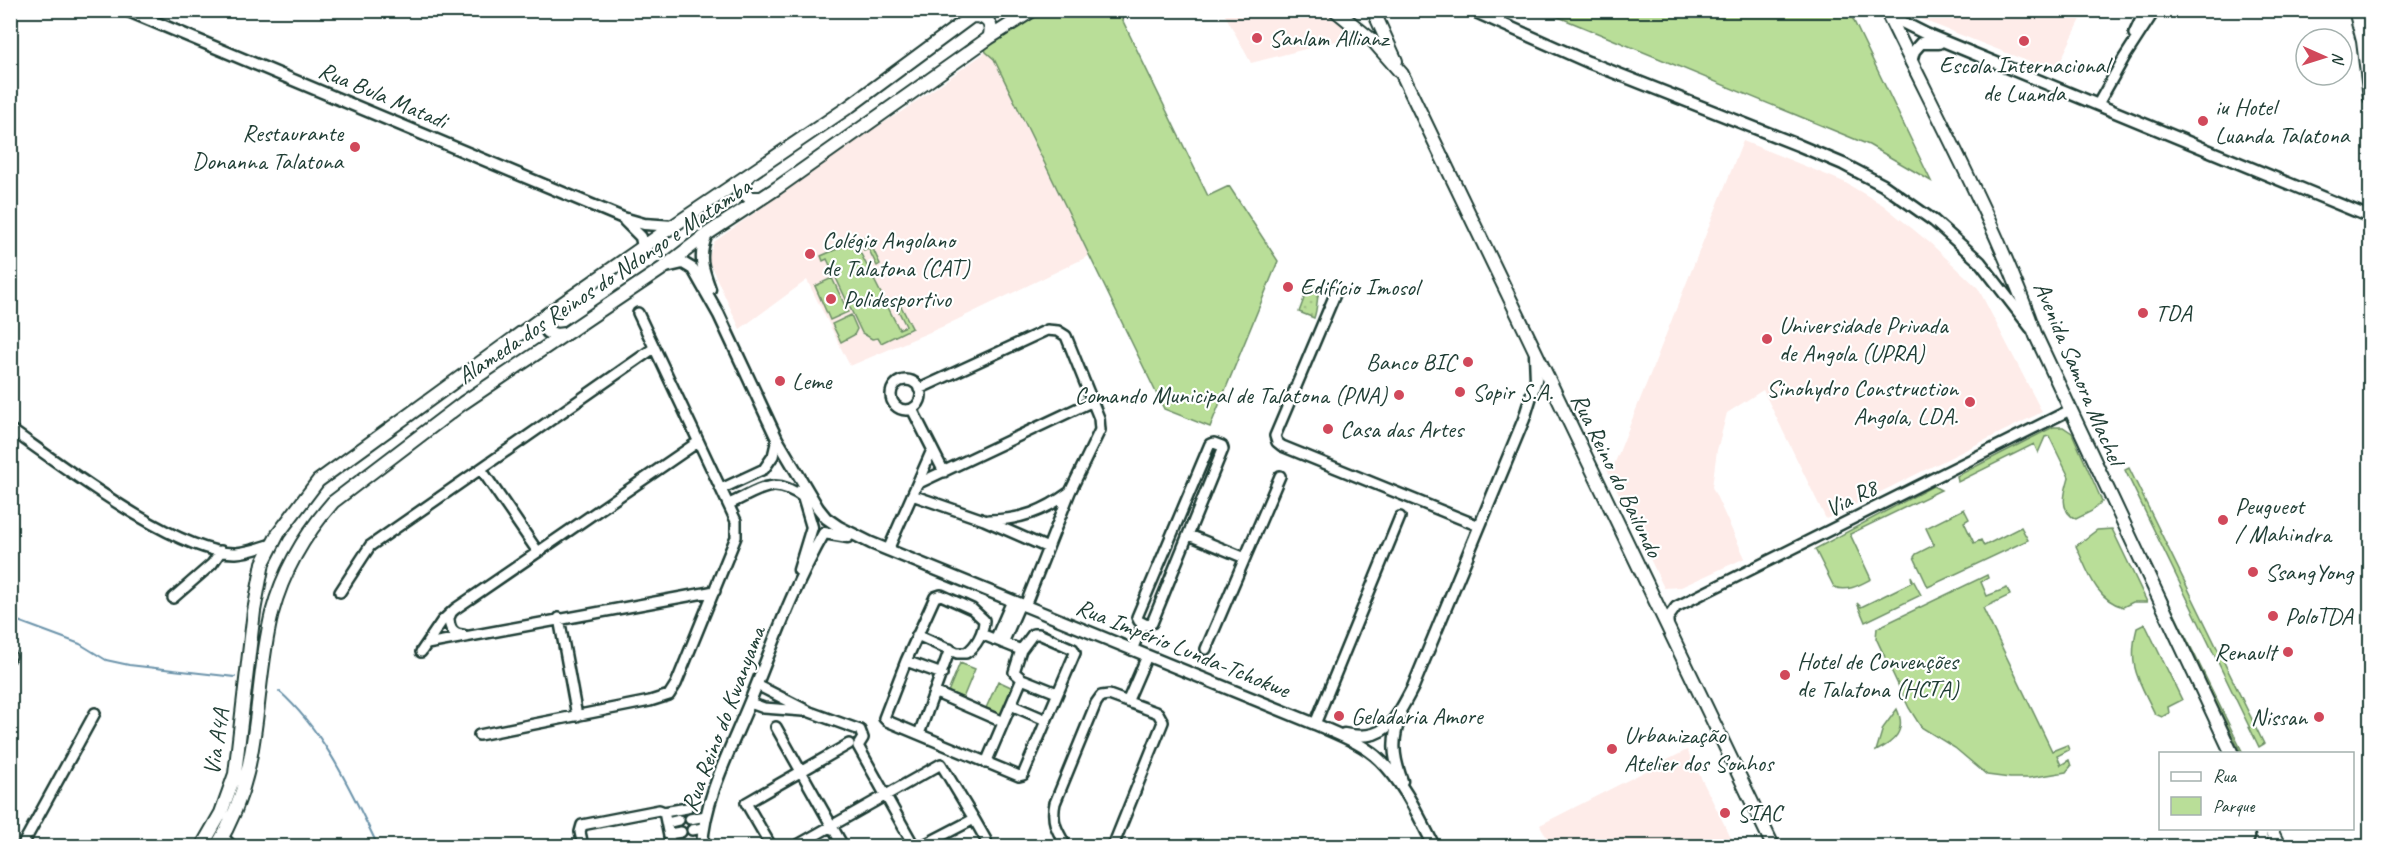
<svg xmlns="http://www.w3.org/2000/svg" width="2381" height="857" viewBox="0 0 2381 857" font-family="Caveat,sans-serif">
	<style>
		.built { fill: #feece9 }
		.green { fill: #b9de98; stroke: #6c8e66; stroke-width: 1.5 }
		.garden { fill: url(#garden-dots); stroke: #6c8e66; stroke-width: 1.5 }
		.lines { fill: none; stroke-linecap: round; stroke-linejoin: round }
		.stream { stroke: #6c94ab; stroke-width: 2 }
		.minor-casing { stroke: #1f3d34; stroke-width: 14 }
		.tertiary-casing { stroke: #1f3d34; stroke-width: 15 }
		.secondary-casing { stroke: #1f3d34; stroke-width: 16 }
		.minor { stroke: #fff; stroke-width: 9 }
		.tertiary { stroke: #fff; stroke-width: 10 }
		.secondary { stroke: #fff; stroke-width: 12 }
		.poi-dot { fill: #d1495b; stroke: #fff; stroke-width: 2 }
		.labels { text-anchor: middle; stroke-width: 4.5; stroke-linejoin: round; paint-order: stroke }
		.poi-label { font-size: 24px; fill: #1f3d34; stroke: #fff; text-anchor: start }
		.street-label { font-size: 24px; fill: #1f3d34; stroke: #fff }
	</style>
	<defs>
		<pattern id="garden-dots" width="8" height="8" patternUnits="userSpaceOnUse" patternTransform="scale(1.5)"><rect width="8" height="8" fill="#b9de98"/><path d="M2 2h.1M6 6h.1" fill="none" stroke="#9fbf84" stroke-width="1.8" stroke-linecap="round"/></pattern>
	</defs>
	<rect width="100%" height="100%" fill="#fff"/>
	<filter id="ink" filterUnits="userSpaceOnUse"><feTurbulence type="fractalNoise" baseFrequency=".0167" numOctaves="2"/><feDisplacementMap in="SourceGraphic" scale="12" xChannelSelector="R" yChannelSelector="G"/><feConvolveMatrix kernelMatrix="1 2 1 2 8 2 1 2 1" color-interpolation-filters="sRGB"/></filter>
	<g filter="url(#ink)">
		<path class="built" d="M1223,11h101l35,24 -108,28z
			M1900,11h185l-30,61z
			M986,52l8,7 95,197 -145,70 -94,40 -43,-86 -67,49 -30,-65 -1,-7 5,-15 142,-102 45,-28z
			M1743,141l101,41 39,23 47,38 48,45 64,124 -216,107 -63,-129 -36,23 -10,37 -5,37 33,71 -64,29 -17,1 -57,-119 7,-4z
			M1687,750l48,96h-184l-11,-21z"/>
		<path class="green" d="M1044,11h74l90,185 21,-10 49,75 -68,166 -46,-18 -170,-350 -8,-7 -2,-6z
			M1544,11h305l82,170 -62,-36z
			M867,236l13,28 -3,2 -9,-18 -4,2 -2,-3 -3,1 1,4 39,77 7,-3 -9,-18 4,-2 11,22 -31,15 -3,-5 -6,1 -10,-6 -35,-74 -4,2 -2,-5z
			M832,278l16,34 -18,8 -15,-34z
			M851,315l6,14 -3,6 -13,7 -9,-18z
			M2053,427h10l9,6 30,68 -10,10 -16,8c-18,-8 -11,-28 -7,-42l-20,-41 -4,1 -7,16 -4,-9 -76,38 -1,-6z
			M2129,468l135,276 -5,3 -134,-277z
			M1933,486l8,4 -91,44 21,45c-13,7 -24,13 -37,8l-19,-38z
			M2114,491l129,262h-2l-129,-261z
			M1964,509l5,10 -5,3 10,21 7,-3 3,6 37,-19 7,13 -100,47 -14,-30 2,-3 18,-9 -8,-17z
			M2112,529l1,2 34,71h-14l-10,5c-28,-8 -35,-36 -47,-61l21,-16z
			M1987,575l1,3 -7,4 6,14 20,-8 3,7 -27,13 69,143 15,-6 2,5 -12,6 4,9 8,-5 2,6 -5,6 -37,6h-19l-23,-3 -32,-27 -34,-21 -12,-19 -33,-70 1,-10z
			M1911,576l10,19 -56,27 -8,-19 4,4 51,-25z
			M2145,624l37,76 -14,7 1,6 -7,4 -7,-3c-16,-34 -28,-47 -18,-86z
			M960,663l15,6 -12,29 -15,-6z
			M998,681l15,7 -11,27 -16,-7z
			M1897,709c10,22 -3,33 -21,42l7,-23z"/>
		<path class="garden" d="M1309,285l11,4c-4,10 -2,18 -6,29l-15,-6z"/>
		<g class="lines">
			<path class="stream" d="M10,618l70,26 26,16 23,5 106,12
				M279,691c47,42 72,100 99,155"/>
			<defs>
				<path id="minor" d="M2134,34l11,-24
					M2098,104l26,-46 31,-48
					M1336,292l-61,144 2,6 5,4 197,80
					M891 395a15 15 0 1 1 30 0a15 15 0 1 1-30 0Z
					M919,389l128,-59 11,1 8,5 33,82 1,12 -30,62 -45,114
					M912,409l32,63
					M10,429c50,35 168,126 226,124 13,-1 24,-5 36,-9
					M1214,443l8,3 1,3 -71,174 -5,2 -8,-4 -2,-4 73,-173z
					M481,469l57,83
					M917,484l176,-83
					M721,489l43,-20 9,-13 4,-17
					M912,495l72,25 64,28
					M729,504c31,-14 44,-29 75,-6
					M989,520c32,0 55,-9 81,-28
					M1189,535l56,23
					M888,550l44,-100
					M340,592l30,-46 284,-198
					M173,598l39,-34 9,-13
					M451,613l-2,5c0,10 4,17 14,17
					M559,618l18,98
					M1668,627v-9l8,-11 394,-197
					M981,634l40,16
					M917,635l40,18h9c10,-6 18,-21 18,-33l-12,-11 -31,-14 -6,2 -29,64 -22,57 3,3 132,55 4,-1 52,-122 -2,-4 -34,-15h-6l-12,16 -7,22 8,7 35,14
					M995,640l17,-39
					M1003,643l17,-39
					M427,644l288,-53
					M1206,649l74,-173
					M1132,650l11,-27
					M421,652l21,-31 13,-12 243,-167
					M10,657l1,-1
					M906,661l36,13
					M757,685l53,27 50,18 3,8 -5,8
					M934,692l69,30
					M1128,700l19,-44
					M750,703l14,5 39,3
					M1011,705l35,15
					M1315,724l85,-207
					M776,727l67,119
					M919,734l31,-85
					M479,735l171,-34 19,-6 7,-11 60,-147v-16l-98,-208
					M858,746l56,100
					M986,763l36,-84
					M664,812l23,-4
					M690,819l16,-3
					M667,823l12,-3
					M692,830l11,-2
					M669,834l12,-2
					M223,837l9,9
					M22,846l73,-133
					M583,846l-3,-14 2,-7 77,-15 5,2 6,29 -5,5
					M771,846l-25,-43 103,-59
					M796,846l145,-82 33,55
					M922,846l52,-27 12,21
					M1066,846c-9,-15 -15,-25 -11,-43l41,-100 5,-7 8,-1 49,18 5,9 -50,124"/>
				<path id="tertiary" d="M126,10l497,208 21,6 29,2
					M1471,10l117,52 210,83 45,19 40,21 51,36 46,41 51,66
					M1891,10l9,11 26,13 444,183
					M1911,62l3,-11 7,-8h18
					M625,221l16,16 2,10
					M707,234c-9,22 -5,33 3,55
					M666,267l17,-4 10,6 26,46 58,124 41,69 8,10 13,9 32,16 444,181c22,10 48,19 65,36 24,23 39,57 54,86
					M799,570l13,-43 -11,-37
					M1401,715c-10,24 -8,42 1,66
					M1344,734c42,9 52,-15 69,-47l111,-268 12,-39 -1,-25
					M702,846c2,-47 29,-98 47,-142 23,-57 44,-117 75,-171l24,4
					M2259,846l3,-8 -2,-10"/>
				<path id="secondary" d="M1335,10l38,31 29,33 371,772
					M1373,10l23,51
					M1886,10c52,108 110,213 150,326l196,418
					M2355,10l8,31 7,57
					M973,16c14,0 21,8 16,22
					M749,175l-5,8v10l6,5h12
					M550,312l-4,9 2,11 8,3 9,-1
					M2270,828l9,18
					M202,846l19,-33 14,-39 19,-163 9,-48 15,-29 40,-53 232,-169 123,-86 177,-120 130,-96
					M217,846c47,-75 35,-151 55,-233 11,-41 33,-79 61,-111l130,-99 200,-135 44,-34 70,-46 212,-150 44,-28"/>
			</defs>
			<use href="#minor" class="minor-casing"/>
			<use href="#tertiary" class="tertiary-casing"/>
			<use href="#secondary" class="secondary-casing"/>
			<use href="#minor" class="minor"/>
			<use href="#tertiary" class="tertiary"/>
			<use href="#secondary" class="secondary"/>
		</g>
	</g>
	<g class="poi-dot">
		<circle cx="1257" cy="38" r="6"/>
		<circle cx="2024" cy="41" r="6"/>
		<circle cx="2203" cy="121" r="6"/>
		<circle cx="355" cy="147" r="6"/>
		<circle cx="810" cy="254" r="6"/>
		<circle cx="1288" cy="287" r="6"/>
		<circle cx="831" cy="299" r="6"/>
		<circle cx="2143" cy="313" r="6"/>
		<circle cx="1767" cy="339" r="6"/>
		<circle cx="1468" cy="362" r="6"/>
		<circle cx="780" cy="381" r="6"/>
		<circle cx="1460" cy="392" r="6"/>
		<circle cx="1399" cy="395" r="6"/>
		<circle cx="1970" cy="402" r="6"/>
		<circle cx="1328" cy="429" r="6"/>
		<circle cx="2223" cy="520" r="6"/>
		<circle cx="2253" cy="572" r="6"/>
		<circle cx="2273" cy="616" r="6"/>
		<circle cx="2288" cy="652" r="6"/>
		<circle cx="1785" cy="675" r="6"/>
		<circle cx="1339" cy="716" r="6"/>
		<circle cx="2319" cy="717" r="6"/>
		<circle cx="1612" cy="749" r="6"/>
		<circle cx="1725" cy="813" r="6"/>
	</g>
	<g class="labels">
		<g class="poi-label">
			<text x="1269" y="46">Sanlam Allianz</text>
			<text x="2024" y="73" text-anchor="middle">Escola Internacional<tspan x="2024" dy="28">de Luanda</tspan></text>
			<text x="2215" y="115">iu Hotel<tspan x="2215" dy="28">Luanda Talatona</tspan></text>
			<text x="343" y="141" text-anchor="end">Restaurante<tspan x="343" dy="28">Donanna Talatona</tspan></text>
			<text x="822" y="248">Colégio Angolano<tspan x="822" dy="28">de Talatona (CAT)</tspan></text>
			<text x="1300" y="295">Edifício Imosol</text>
			<text x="843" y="307">Polidesportivo</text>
			<text x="2155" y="321">TDA</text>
			<text x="1779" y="333">Universidade Privada<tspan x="1779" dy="28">de Angola (UPRA)</tspan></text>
			<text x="1456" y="370" text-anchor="end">Banco BIC</text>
			<text x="792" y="389">Leme</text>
			<text x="1958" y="396" text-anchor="end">Sinohydro Construction<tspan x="1958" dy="28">Angola, LDA.</tspan></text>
			<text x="1472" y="400">Sopir S.A.</text>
			<text x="1387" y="403" text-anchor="end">Comando Municipal de Talatona (PNA)</text>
			<text x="1340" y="437">Casa das Artes</text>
			<text x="2235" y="514">Peugueot<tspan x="2235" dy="28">/ Mahindra</tspan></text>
			<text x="2265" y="580">SsangYong</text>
			<text x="2285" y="624">PoloTDA</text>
			<text x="2276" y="660" text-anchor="end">Renault</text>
			<text x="1797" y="669">Hotel de Convenções<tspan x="1797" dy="28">de Talatona (HCTA)</tspan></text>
			<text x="1351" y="724">Geladaria Amore</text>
			<text x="2307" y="725" text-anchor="end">Nissan</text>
			<text x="1624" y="743">Urbanização<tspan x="1624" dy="28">Atelier dos Sonhos</tspan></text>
			<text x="1737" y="821">SIAC</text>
		</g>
		<g class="street-label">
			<text transform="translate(383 95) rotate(23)" y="8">Rua Bula Matadi</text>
			<text transform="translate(604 281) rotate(-34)" y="8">Alameda dos Reinos do Ndongo e Matamba</text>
			<text transform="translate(2079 373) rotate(67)" y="8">Avenida Samora Machel</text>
			<text transform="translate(1617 475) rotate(64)" y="8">Rua Reino do Bailundo</text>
			<text transform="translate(1851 498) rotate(-27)" y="8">Via R8</text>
			<text transform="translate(1183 648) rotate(22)" y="8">Rua Império Lunda-Tchokwe</text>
			<text transform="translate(723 719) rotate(-69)" y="8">Rua Reino do Kwanyama</text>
			<text transform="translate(216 742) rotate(-81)" y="8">Via A4A</text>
		</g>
	</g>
	<rect width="2381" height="857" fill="none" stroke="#fff" stroke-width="36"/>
	<rect x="18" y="18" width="2345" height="821" fill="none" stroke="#1f3d34" stroke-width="2" filter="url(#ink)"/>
	<rect x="2159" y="752" width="195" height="78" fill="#ffffff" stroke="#a5b1ae" stroke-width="1.5"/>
	<rect x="2171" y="772" width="30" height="9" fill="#ffffff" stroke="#a5b1ae" stroke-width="1.5"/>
	<text x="2213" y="782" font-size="18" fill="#1f3d34">Rua</text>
	<rect x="2171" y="797" width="30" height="18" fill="#b9de98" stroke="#a5b1ae" stroke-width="1.5"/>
	<text x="2213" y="812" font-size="18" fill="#1f3d34">Parque</text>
	<g transform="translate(2324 57) rotate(93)"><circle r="28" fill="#ffffff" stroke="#a5b1ae" stroke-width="1.5"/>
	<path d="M0-4.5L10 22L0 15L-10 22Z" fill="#d1495b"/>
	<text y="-9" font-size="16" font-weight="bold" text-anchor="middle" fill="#1f3d34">N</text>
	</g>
</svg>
